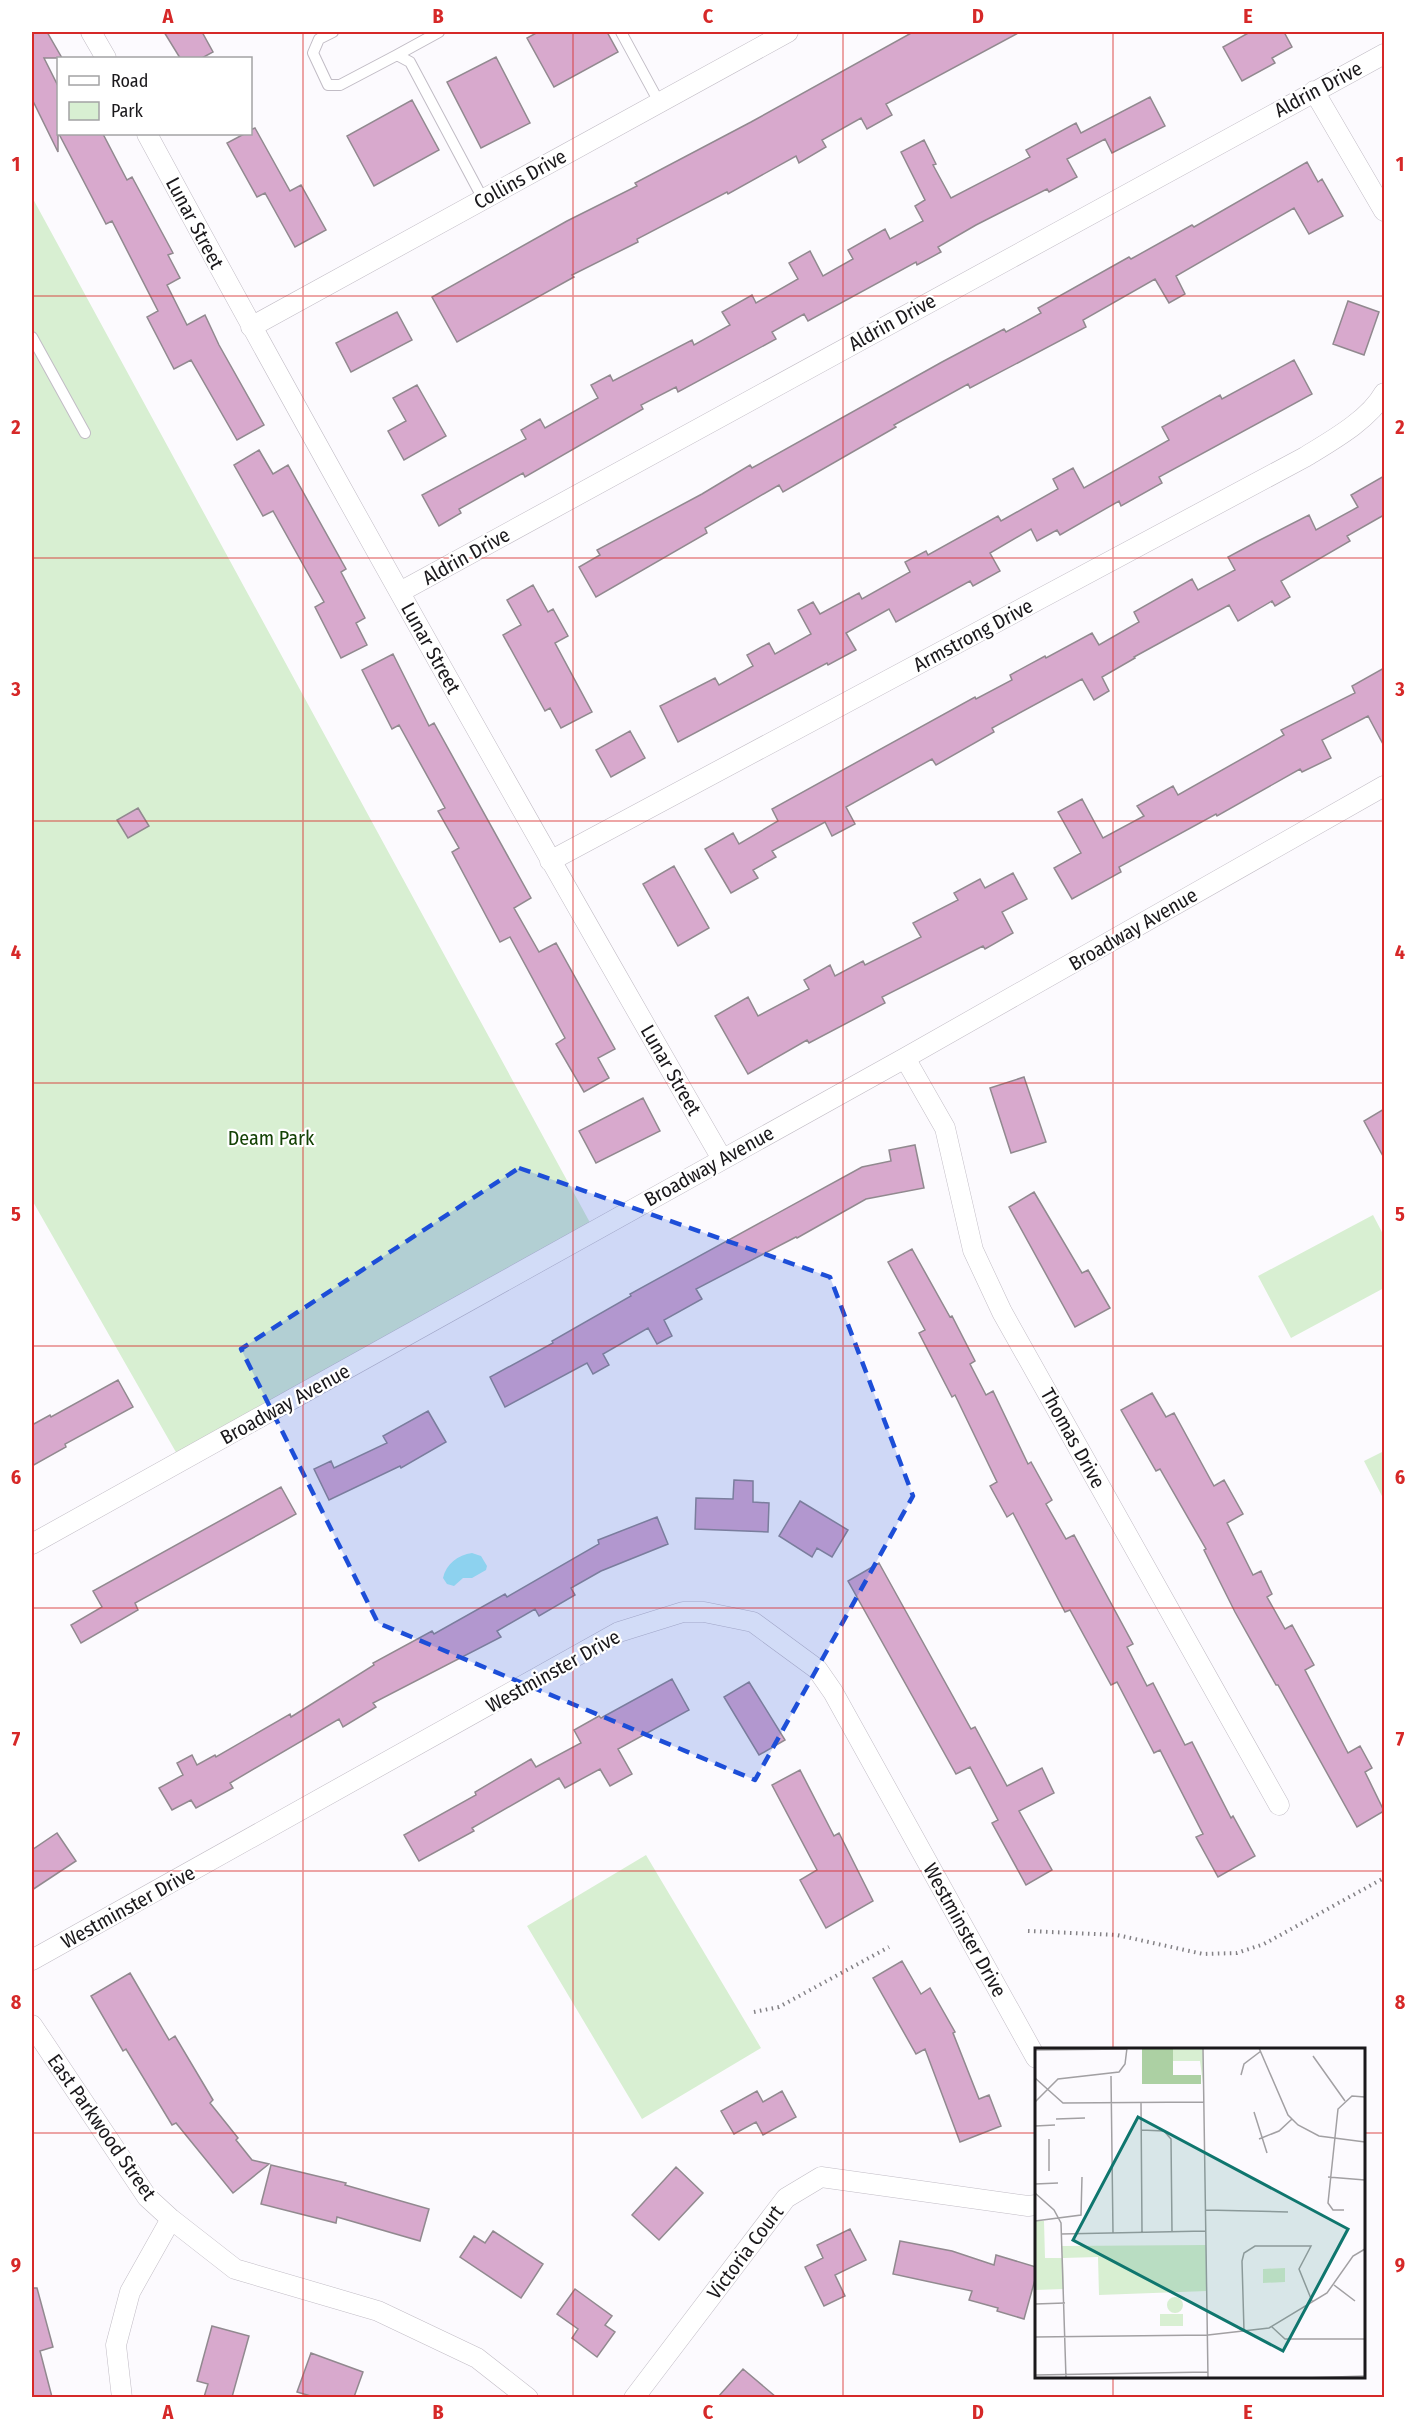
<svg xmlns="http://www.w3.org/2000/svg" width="1416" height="2429" viewBox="0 0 1416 2429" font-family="'Fira Sans Condensed',sans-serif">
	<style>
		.green { fill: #d8efd2 }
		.water { fill: #a9f3f5 }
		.building { fill: #d8a9cd; stroke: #91898f; stroke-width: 1.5 }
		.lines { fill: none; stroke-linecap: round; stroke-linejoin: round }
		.lane-casing { stroke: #c1bcc5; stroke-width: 12 }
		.street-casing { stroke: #c1bcc5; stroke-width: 21 }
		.path { stroke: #838185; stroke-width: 4; stroke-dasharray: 1.5 4.5; stroke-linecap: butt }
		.lane { stroke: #fff; stroke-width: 10 }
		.street { stroke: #fff; stroke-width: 20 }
		.marked { fill: #1d4ed8; fill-opacity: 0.2; stroke: #1d4ed8; stroke-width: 4.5; stroke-dasharray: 12 8; stroke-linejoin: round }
		.grid { fill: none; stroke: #d62828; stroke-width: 1.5; stroke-opacity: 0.55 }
		.labels { text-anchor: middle; stroke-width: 4.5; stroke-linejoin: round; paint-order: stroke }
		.street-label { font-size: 20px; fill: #1a181b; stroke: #fff }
		.park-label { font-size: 20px; fill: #124103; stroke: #fff }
		.inset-road { fill: none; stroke: #a2a0a3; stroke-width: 1.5 }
		.view { fill: #0f766e; fill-opacity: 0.15; stroke: #0f766e; stroke-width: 3 }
		.inset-edge { fill: none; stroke: #1a181b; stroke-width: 3 }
		.neatline { fill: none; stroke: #d62828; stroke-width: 2 }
		.grid-label { font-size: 20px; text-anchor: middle; font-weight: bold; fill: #d62828 }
	</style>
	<rect width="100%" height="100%" fill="#fcfafe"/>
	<path class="green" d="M32,197l562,1033 -413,231 -149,-261z
		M1373,1215l11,21v52l-93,50 -33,-62z
		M1384,1451v49l-20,-39z
		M646,1855l115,193 -119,71 -115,-193z"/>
	<path class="water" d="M472,1553l9,3 6,10 -1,4 -14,8h-9l-9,8 -7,-2 -4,-6c3,-14 15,-23 29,-25z"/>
	<path class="building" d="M32,32h15l15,26h-18l14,28v66l-26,-53z
		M164,32h38l11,20 -11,6h-22z
		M538,32h69l11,20 -64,35 -27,-49z
		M913,32h107l-134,72 6,11 -25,14 -6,-11 -39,22 4,7 -27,16 -3,-7 -68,38 -1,-2 -90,47 1,3 -66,33 2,2 -117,65 -25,-45 135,-76 70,-35 -2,-3 116,-61z
		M1250,32h34l8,15 -20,11 3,5 -33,18 -19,-34z
		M496,57l34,66 -49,25 -34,-66z
		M1150,97l15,29 -53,27 -7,-14 -38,20 10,18 -28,15 -2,-3 -71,36 -38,22 3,5 -24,13 -1,-3 -108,59 -4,-7 -32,18 4,7 -98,53 -2,-5 -35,18 2,4 -118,68 -2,-4 -64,36 2,4 -22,13 -17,-31 104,-56 -5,-9 19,-11 5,9 53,-30 -7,-13 19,-10 3,6 79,-41 2,5 36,-20 -8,-13 30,-17 4,8 42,-24 -9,-16 21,-12 13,25 30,-17 -5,-9 37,-21 5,10 33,-18 -8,-15 10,-6 -24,-48 23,-12 12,24 -3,1 18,33 79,-41 -4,-7 50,-27 5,10z
		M412,100l27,50 -65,36 -27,-50z
		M255,128l35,63 11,-6 25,45 -31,17 -30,-54 -8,4 -30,-54 17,-9h6v-4z
		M59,134h44l24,46 5,-3 41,76 -5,2 12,23 -13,7 20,40 18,-10 14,30 45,80 -27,15 -46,-80 -17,9 -27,-52 11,-6 -46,-90 -6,3z
		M1307,162l11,20 4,-3 21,37 -34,18 -15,-26 -118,68 9,18 -16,9 -14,-24 -72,41 3,7 -116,61 -2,-4 -74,41 2,2 -113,65 -4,-7 -74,43 2,5 -111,64 -17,-30 21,-12 -3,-5 105,-56 48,-29 2,3 190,-106 62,-33 2,3 35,-19 -3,-5 91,-51 2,2 61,-34 2,2z
		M1348,301l31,11 -15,43 -31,-11z
		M397,312l15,28 -61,32 -15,-29z
		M1294,360l18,34 -153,83 3,6 -41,23 -2,-5 -59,34 -3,-5 -20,11 -6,-12 -41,24 10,18 -27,15 -3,-5 -74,41 -7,-13 -43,24 10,17 -28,15 -1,-2 -149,79 -18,-36 55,-28 4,7 34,-19 -6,-11 22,-12 6,11 36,-20 -13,-24 15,-8 7,12 39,-21 3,6 48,-27 -5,-10 21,-11 2,4 70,-39 3,5 57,-32 -5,-10 20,-11 11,20 85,-48 -7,-13 58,-32 2,4z
		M417,385l29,51 -42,24 -16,-29 18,-10 -13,-23z
		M259,450l14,24 15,-9 58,104 -5,3 24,46 -9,5 11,22 -26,13 -26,-51 9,-5 -51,-91 -10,5 -29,-51z
		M1384,476v39l-37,21 3,5 -69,40 9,16 -15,9 -3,-5 -34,20 -9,-16 -95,52 1,1 -33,19 7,14 -15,9 -12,-21 -90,49 2,4 -58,33 -4,-6 -86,48 9,17 -23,12 -7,-14 -53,29 4,6 -23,13 5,8 -27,15 -26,-44 28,-16 6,11 39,-23 -6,-12 203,-112 1,2 36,-19 -2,-5 35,-19 1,2 46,-25 7,12 40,-23 -5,-10 58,-33 6,11 37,-20 -7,-13 30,-16 51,-26 7,15 42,-23 -7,-12z
		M533,585l15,27 5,-3 15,27 -13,7 37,69 -31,16 -11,-20 -5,3 -42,-76 18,-10 -14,-25z
		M393,654l36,72 5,-3 97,175 -17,10 25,44 17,-9 59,106 -17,9 11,20 -25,14 -28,-48 9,-6 -55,-101 -10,5 -48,-90 7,-4 -21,-37 7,-3 -46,-83 -7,4 -30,-59z
		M1384,668v78l-16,-30 -46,24 9,18 -29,14 -2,-3 -83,47 -1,-2 -97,53 2,5 -49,27 -18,-31 27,-15 -23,-41 24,-13 21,39 41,-22 -7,-10 36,-20 5,9 106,-60 -3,-5 74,-37 -3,-7z
		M630,731l15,27 -34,19 -15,-27z
		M138,808l11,18 -21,12 -11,-18z
		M674,866l35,62 -31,18 -35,-62z
		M1013,873l14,26 -25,13 11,21 -28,16 -2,-3 -101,51 3,6 -76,40 -2,-3 -59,34 -33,-58 33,-19 10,19 51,-27 -5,-9 26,-15 5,11 28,-15 2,4 56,-28 -8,-14 45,-23 -4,-7 26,-14 5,9z
		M1024,1077l22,65 -35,11 -21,-65z
		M643,1098l17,33 -64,32 -17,-32z
		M1384,1109v49l-20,-37z
		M915,1145l9,43 -58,11 -69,39 -1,-1 -100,52 6,10 -38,21 8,16 -15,8 -9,-16 -45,26 6,11 -16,9 -6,-11 -82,44 -15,-30 63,-34 -1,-2 79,-45 -1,-2 232,-127 29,-6 -2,-11z
		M1034,1192l48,81 6,-3 22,38 -35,19 -66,-120z
		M912,1249l38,68 2,-1 23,45 -5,3 16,31 7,-4 35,73 3,-2 21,38 -6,4 20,35 8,-4 59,109 -6,3 20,39 6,-3 32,62 7,-3 39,76 2,-2 22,40 -37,21 -22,-40 7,-3 -43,-84 -6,3 -37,-71 -6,3 -41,-75 -5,2 -52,-99 -6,4 -17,-31 7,-4 -42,-87 -3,2 -33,-64 6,-3 -37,-68z
		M118,1380l15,27 -68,37 1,3 -34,19v-41l18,-10 1,2z
		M1152,1393l14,24 8,-4 40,73 10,-6 19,34 -16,9 26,52 8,-4 11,23 -5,3 18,32 7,-4 22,40 -9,5 43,83 12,-7 12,22 -7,4 19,39 -27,16 -79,-142h-2l-41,-73 -31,-62 2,-1 -46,-80 -4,2 -35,-61z
		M428,1411l18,31 -45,26 -1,-2 -71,34 -15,-31 17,-8 3,7 53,-25 -4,-7z
		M734,1480l19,1v21l16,1 -1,29 -73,-3 1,-31 37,1z
		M281,1487l15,27 -161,89 3,7 -57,33 -10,-18 31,-18 -9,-16z
		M800,1501l48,29 -16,27 -15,-9 -5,9 -33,-21z
		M657,1517l11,27 -67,27 -30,17 4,7 -36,21 -4,-7 -38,22 4,6 -128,66 3,4 -33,20 -4,-8 -109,64 3,5 -37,20 -5,-8 -19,10 -13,-22 24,-13 -6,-12 15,-8 5,10 18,-10 1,2 74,-43 1,3 83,-52 -1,-2 59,-32 2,3 71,-40 2,3 92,-53 -1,-4z
		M879,1563l92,166 4,-2 32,59 35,-18 12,25 -35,18 33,59 -26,15 -34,-62 6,-3 -28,-53 -14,7 -108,-193z
		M672,1679l17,31 -71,39 14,25 -22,12 -10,-17 -35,19 -6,-10 -87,50 2,3 -55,30 -15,-26 72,-40 -1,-3 56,-33 5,8 45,-24 -7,-13 25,-14 2,2z
		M749,1682l36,58 -26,15 -35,-58z
		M800,1770l34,66 5,-3 34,68 -47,27 -26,-48 17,-10 -45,-85z
		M57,1833l19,28 -44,29v-40z
		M902,1961l19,33 9,-6 25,44 -2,1 26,66 10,-4 12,31 -41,16 -35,-93 -9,5 -43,-76z
		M130,1973l39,67 6,-4 38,64 -3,3 28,35 -2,2 16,20 17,4 -36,29 -57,-70 -4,2 -46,-76 -3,2 -32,-55z
		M757,2091l6,11 19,-11 14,26 -33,18 -7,-13 -22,12 -13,-23z
		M271,2165l75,18 -1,2 84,24 -9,32 -83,-24 -1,6 -75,-19z
		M676,2167l27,26 -44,47 -27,-25z
		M850,2229l16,31 -31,15 10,21 -21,10 -19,-39 18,-9 -6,-13z
		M493,2231l50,33 -22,34 -61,-41 14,-21 11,7z
		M900,2241l52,10 42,14 2,-10 40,12v9l-12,43 -27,-8 1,-3 -29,-8 3,-9 -79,-17z
		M32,2288h5l16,59 -13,4 12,46h-20z
		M575,2289l37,27 -7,9 10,7 -18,25 -25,-19 6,-9 -21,-15z
		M212,2326l37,10 -17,61h-28l4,-13 -11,-3z
		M311,2353l52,19 -9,25h-40l-17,-5z
		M743,2369l33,28h-58z"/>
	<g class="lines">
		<defs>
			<path id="lane" d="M333,32l-14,7 -6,14 15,32h12l57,-30 13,7 73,137
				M621,32l38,70
				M397,55l42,-23
				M32,337l53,96"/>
			<path id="street" d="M91,32l15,26
				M1314,91l70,120
				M147,134c186,344 379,685 575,1025
				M251,327l537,-295
				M400,592l984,-538
				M550,861l755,-404c26,-16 64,-37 79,-64
				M905,1058l40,70 28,122 29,62 277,493
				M32,1544l873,-486 479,-272
				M32,1960l587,-328 64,-20h21l49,10 64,47 16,23 203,366
				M32,2025l115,172 24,22 64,50 143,42 99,47 51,40
				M122,2398l-6,-53 14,-53 41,-73
				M634,2398l152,-200 35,-21 207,29 8,-1"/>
		</defs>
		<use href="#lane" class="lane-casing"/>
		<use href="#street" class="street-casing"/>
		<path class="path" d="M1028,1931l89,4 86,19 34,-1 27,-9 120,-66
			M754,2012l25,-5 110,-60"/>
		<use href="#lane" class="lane"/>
		<use href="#street" class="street"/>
	</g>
	<path class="marked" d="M519,1168l311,109 83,219 -158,284 -377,-157 -137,-274z"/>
	<path class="grid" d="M303,32v2366M573,32v2366M843,32v2366M1113,32v2018M32,296h1352M32,558h1352M32,821h1352M32,1083h1352M32,1346h1352M32,1608h1352M32,1871h1352M32,2133h1004M1364,2133h20M1113,2376v22"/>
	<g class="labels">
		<g class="street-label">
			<text transform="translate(1318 89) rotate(-28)" y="7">Aldrin Drive</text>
			<text transform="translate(520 179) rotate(-29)" y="7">Collins Drive</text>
			<text transform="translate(195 223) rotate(62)" y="7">Lunar Street</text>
			<text transform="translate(892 322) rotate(-29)" y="7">Aldrin Drive</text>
			<text transform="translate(466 556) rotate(-29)" y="7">Aldrin Drive</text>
			<text transform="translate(973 635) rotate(-28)" y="7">Armstrong Drive</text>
			<text transform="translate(431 648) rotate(61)" y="7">Lunar Street</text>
			<text transform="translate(1133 929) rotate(-30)" y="7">Broadway Avenue</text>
			<text transform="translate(671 1070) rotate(60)" y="7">Lunar Street</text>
			<text transform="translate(709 1166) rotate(-29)" y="7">Broadway Avenue</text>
			<text transform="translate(285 1404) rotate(-29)" y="7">Broadway Avenue</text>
			<text transform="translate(1073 1438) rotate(61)" y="7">Thomas Drive</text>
			<text transform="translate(553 1671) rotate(-29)" y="7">Westminster Drive</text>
			<text transform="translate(128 1907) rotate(-29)" y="7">Westminster Drive</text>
			<text transform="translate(965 1930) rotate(61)" y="7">Westminster Drive</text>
			<text transform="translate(102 2127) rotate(55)" y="7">East Parkwood Street</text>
			<text transform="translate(745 2252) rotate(-53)" y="7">Victoria Court</text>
		</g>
		<g class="park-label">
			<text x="271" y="1145">Deam Park</text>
		</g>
	</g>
	<g transform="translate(1035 2048)">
		<rect width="330" height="330" fill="#fcfafe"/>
		<path d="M138,1h30v35l-3,-23h-27zM0,173h9l1,37h17v-12l144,-1 1,46 -108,4 -1,-38 -35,1 1,31 -29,1zM250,220v14l-22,1v-14zM132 257a8 8 0 1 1 16 0a8 8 0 1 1-16 0ZM125,266h23v12h-23z" fill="#d8efd2"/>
		<path d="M107,0h31v27h28v9h-59z" fill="#acd0a3"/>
		<path class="inset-road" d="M168,0l5,330M224,0l29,67 10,10 21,11 46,6M0,2l91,-1M278,8l32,45M206,27l3,-11 17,-13M76,28l2,157M0,30l28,25 141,-1M0,54l23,-23 61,-7 6,-8 2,-16M106,54l1,130M219,64l13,41M21,71l29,-1M0,78l20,-1M106,82l23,1 7,8 1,93M14,91v32M224,91l20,-8 13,-12M293,129l37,3M0,136l23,-1M0,145l19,17 7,13 5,155M171,162l82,2M309,162h-11l-5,-7 10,-94 14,-13 13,1M0,173l46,-6 1,-38M26,186l145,-3M299,237l21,16M0,256l30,-1M237,279l13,12h80M209,283l-2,-70 2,-8 11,-7h56l-12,23 13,32M0,289l173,-2 61,-7 58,-35 26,-37 12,-7M0,327l173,-3M269,330l61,-2"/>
		<path class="view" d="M103,69l210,112 -65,122 -210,-111z"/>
		<rect width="330" height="330" class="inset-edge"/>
	</g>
	<rect width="1416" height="2429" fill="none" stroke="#ffffff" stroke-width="66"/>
	<rect x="57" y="57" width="195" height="78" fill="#ffffff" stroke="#a3a3a4" stroke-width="1.5"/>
	<rect x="69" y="76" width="30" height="9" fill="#ffffff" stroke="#a3a3a4" stroke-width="1.5"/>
	<text x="111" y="87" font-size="18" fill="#1a181b">Road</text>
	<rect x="69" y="102" width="30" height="18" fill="#d8efd2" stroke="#a3a3a4" stroke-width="1.5"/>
	<text x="111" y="117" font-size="18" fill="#1a181b">Park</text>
	<rect x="33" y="33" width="1350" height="2363" class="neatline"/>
	<g class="grid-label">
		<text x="168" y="23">A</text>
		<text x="438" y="23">B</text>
		<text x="708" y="23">C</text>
		<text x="978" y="23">D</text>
		<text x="1248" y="23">E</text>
		<text x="16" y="171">1</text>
		<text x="1400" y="171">1</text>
		<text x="16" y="434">2</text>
		<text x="1400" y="434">2</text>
		<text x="16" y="696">3</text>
		<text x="1400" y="696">3</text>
		<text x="16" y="959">4</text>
		<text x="1400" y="959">4</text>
		<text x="16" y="1221">5</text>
		<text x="1400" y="1221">5</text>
		<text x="16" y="1484">6</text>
		<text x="1400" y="1484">6</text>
		<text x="16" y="1746">7</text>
		<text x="1400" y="1746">7</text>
		<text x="16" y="2009">8</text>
		<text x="1400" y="2009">8</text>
		<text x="16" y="2272">9</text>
		<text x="1400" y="2272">9</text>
		<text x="168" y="2419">A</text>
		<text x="438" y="2419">B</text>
		<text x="708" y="2419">C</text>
		<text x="978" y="2419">D</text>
		<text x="1248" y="2419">E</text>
	</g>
</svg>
